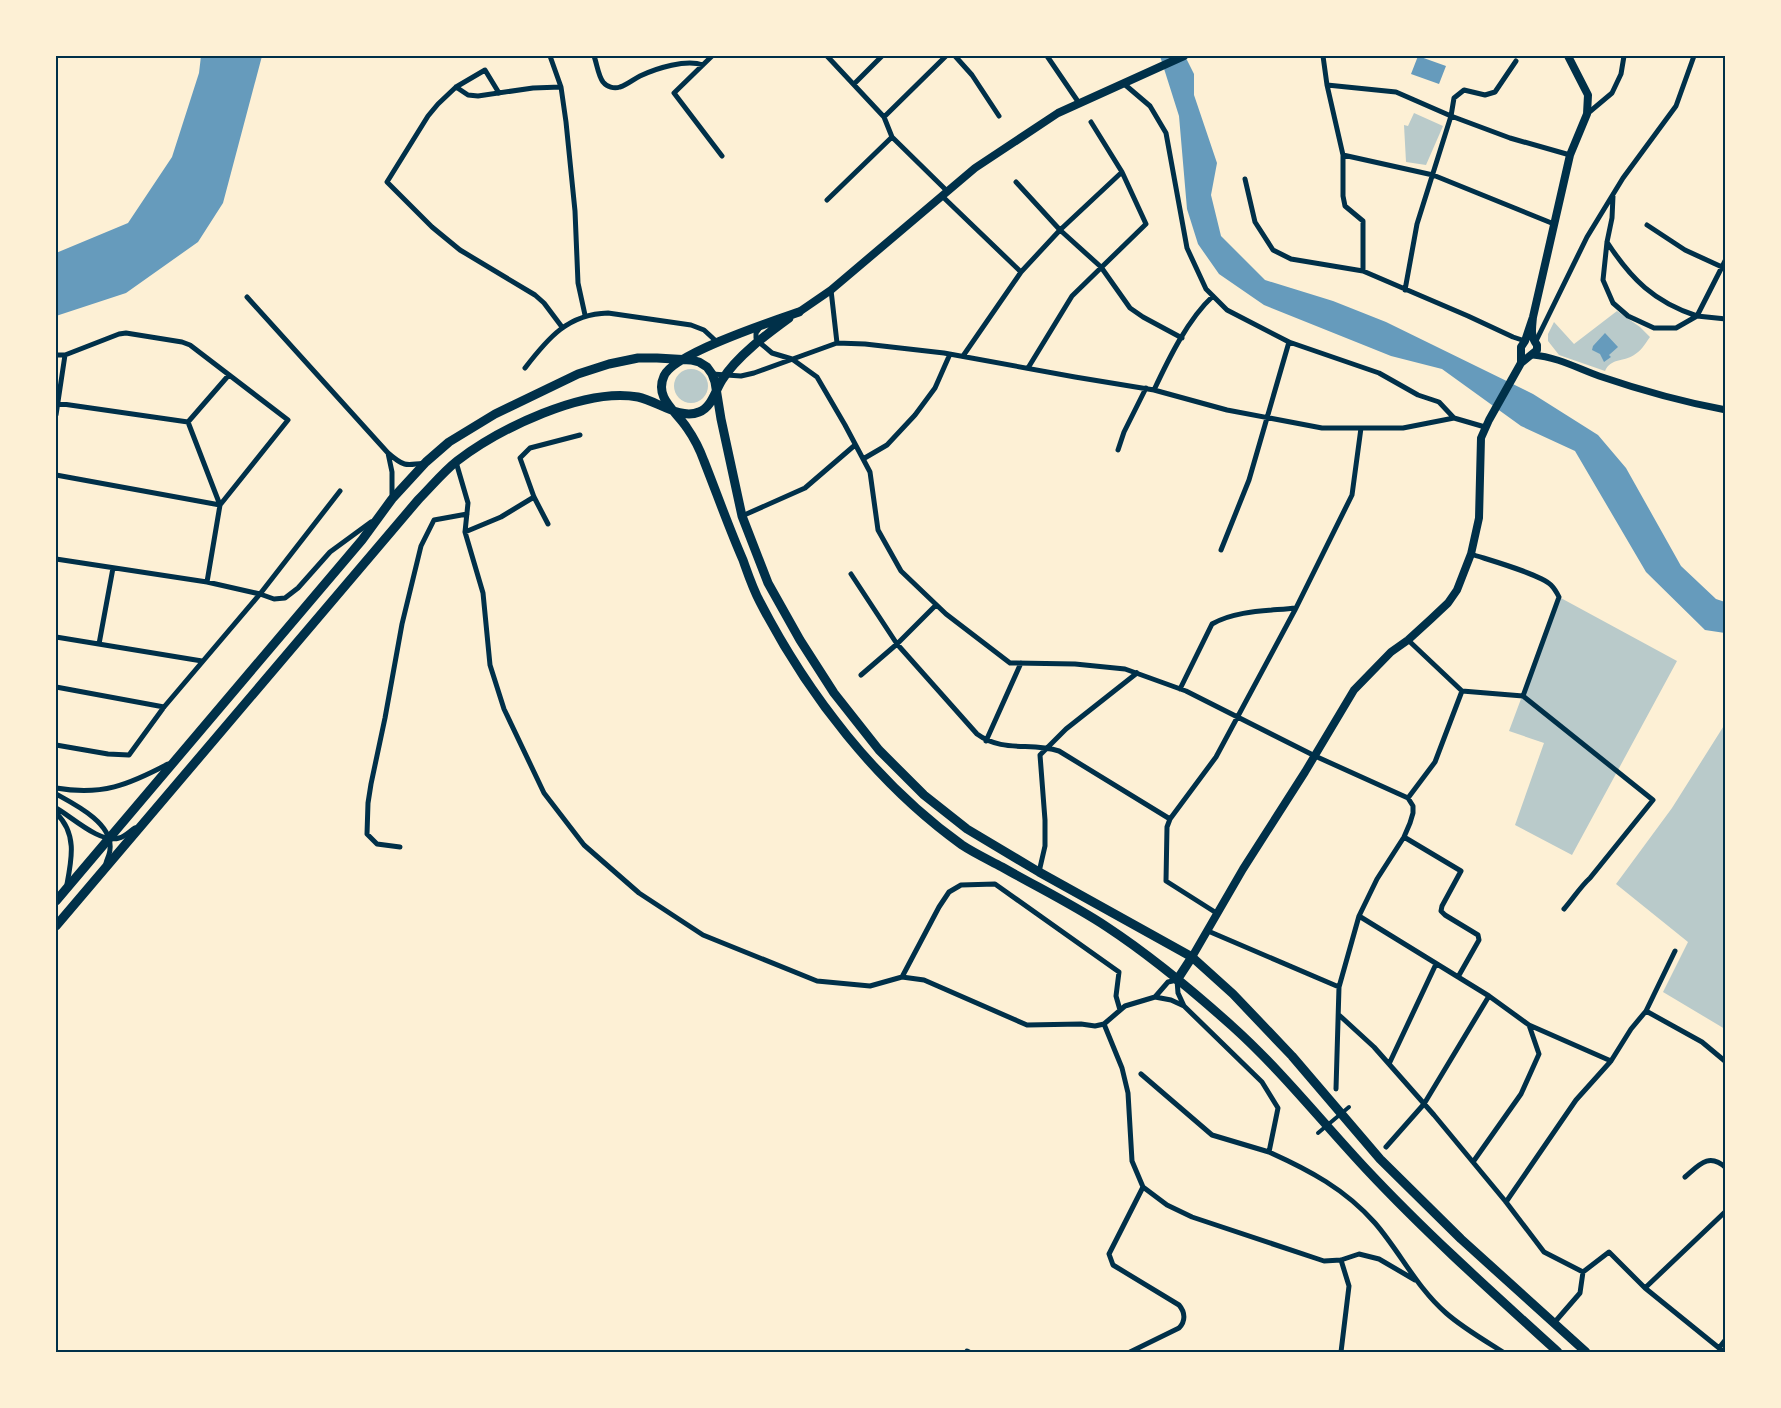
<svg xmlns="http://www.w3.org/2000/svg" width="1781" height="1408" viewBox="0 0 1781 1408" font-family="'DejaVu Sans',sans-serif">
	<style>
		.green { fill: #b9caca }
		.water { fill: #669bbc }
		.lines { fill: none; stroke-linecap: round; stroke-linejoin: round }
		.pedestrian { stroke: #003049; stroke-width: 4 }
		.minor { stroke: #003049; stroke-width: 5 }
		.tertiary { stroke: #003049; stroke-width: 7 }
		.secondary { stroke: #003049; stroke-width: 8 }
		.primary { stroke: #003049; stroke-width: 8 }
		.trunk { stroke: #003049; stroke-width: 9 }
		.neatline { fill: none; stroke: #003049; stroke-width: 2 }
	</style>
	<rect width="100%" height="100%" fill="#fdf0d5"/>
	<path class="green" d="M1414,113l29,13 -17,39 -20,-3 -2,-37 4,1z
		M1617,311l23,16 10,10c-5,7 -9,14 -16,18 -11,7 -23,3 -29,16l-46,-16 -11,-14v-7l6,-12 20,22z
		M674 386a17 17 0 1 1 34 0a17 17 0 1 1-34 0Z
		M1559,597l118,64 -105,194 -57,-30 29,-82 -35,-12z
		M1725,724v305l-62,-37 25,-50 -72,-58 56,-76z"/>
	<path class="water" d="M201,56h61l-39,147 -25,39 -72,51 -70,23v-63l72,-30 44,-66 27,-84z
		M1160,56h25l9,18v21l23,68 -6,32 10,41 44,44 68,21 53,21 147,72 65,41 28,33 55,98 35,33 9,3v31l-20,-3 -59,-58 -71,-121 -54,-25 -79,-57 -51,-13 -127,-51 -45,-31 -21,-30 -11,-35 -8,-93z
		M1418,56l28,10 -7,18 -28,-10z
		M1605,333l13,14 -9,8 2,2 -7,5 -4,-8 -8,-4 1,-4z"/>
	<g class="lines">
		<path class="pedestrian" d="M1318,1133l31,-26"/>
		<path class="minor" d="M550,56l11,31 5,35 9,89 3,72 7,32
			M594,56c3,8 4,19 9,26 4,5 11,7 17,5 7,-2 14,-8 20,-11 17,-8 46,-17 63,-11
			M712,56l-38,37 48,63
			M827,56l57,61
			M946,56l-62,61 8,20 55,54
			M955,56l17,19 27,41
			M1047,56l32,47
			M1323,56l4,29 16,70v41l2,10 18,15v50
			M1516,61l-21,31 -10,3 -21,-5 -10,8 -3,18 59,22 60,17
			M1123,83l27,23 16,27 21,115 19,41 21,21 62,32 90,31 39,22 21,7 15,16
			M854,84l28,-28
			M1327,85l69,7 55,24 -34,108 -12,66
			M456,87l12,8 10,1 55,-8 28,-1
			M499,93l-14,-23 -29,17 -18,17 -10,12 -41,66 45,45 28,23 75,45 9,8 18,24
			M1587,114l25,-21 9,-19 3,-18
			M1343,155l90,20 121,49
			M1245,179l10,43 18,28 18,9 72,12 105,45 45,21 12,4
			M1016,182l44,48 41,37 29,41 13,9 39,21
			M942,196l79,76
			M1613,196l-1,22 -5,24 -4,38 10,23 15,13 26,12h22l21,-12 29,3
			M827,200l65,-63
			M1647,225l38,25 37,17
			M1607,242c24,37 47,60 90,74l29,-57
			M831,290l6,53
			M247,297l141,156 4,19v27
			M761,326l-5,7v5l3,4 13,11 20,6 25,18 28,48 25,47 8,58 23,41 45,43 64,49 65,1 50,5 61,22 129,65 93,42 5,8v7l-3,10 -6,14 -27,42 -18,37 -20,71 -3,102
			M1535,343l52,-106 36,-59 53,-72 18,-50
			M56,355h9l54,-21 7,-1 56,9 8,3 98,75 -68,85 -13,77
			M963,356l58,-84 39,-42 62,-58
			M525,368c23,-30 43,-54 83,-55l83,12 13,5 13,12
			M1028,368l44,-72 74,-72 -24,-52 -31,-50
			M712,374l29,2 13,-3 83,-30 28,1 79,9 131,24 79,13 73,20 95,18h81l51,-10 31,9
			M1154,390c15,-32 34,-71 59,-94
			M56,403l132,19
			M56,415l9,-60
			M188,422l32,83
			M188,422l40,-46
			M1118,450l6,-18 22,-44
			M388,453c15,13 17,13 36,10
			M863,459l24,-14 28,-30 20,-27 15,-34
			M456,462l12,41 -3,29 18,61 7,72 14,44 40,84 40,52 55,48 64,42 114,46 53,5 32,-9 22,3 103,45 54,-1 14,2 9,-2 21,-18 30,-9 16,3 13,6
			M56,475l164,30
			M742,516l63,-28 50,-43
			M548,524l-14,-27 -14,-39 10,-10 50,-13
			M465,532l36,-15 33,-20
			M1221,550l28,-70 40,-138
			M1471,554c18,6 69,20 80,31 4,4 6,8 8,12l-36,99 130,104 -63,78c-10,9 -17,21 -26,31
			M56,559l151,23 53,12 14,5 11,-1 13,-10 32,-36 41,-30
			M851,574l46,70 80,90c26,19 53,8 82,17l111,68
			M56,637l146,24
			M1408,640l54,51 61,5
			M99,644l14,-76
			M861,675l36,-31 39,-39
			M56,687l108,20
			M1180,689l32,-65c24,-14 57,-13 84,-16
			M986,741l35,-78
			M56,745l52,9 21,1 35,-48 96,-113 80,-103
			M56,788c46,8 72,-3 112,-24
			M56,794c18,10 57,29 54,55 0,5 -3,10 -4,14
			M1408,798l27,-36 27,-71
			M56,808c15,8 44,36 63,30 6,-1 11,-7 16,-10
			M56,813c21,20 16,45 11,71
			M1404,837l57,34 -19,35 -1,5 4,4 33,20 1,5 -21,37
			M400,847l-23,-3 -10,-10 1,-31 3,-19 14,-66 17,-94 19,-78 13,-26 33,-6
			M1039,872l6,-26v-26l-5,-65 26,-26 71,-56
			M1218,914l-52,-33 1,-54 3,-8 46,-62 80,-149 56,-113 9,-67
			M1359,916l130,80 40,29 10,29 -18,40 -48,68
			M1208,931l131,56
			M902,977l37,-70 10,-15 12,-7 34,-1 124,88 -3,24 4,14
			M1155,997l13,-15 9,-2 1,13 6,13 78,76 16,26 -9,44c40,18 76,37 106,71 25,29 42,65 71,90 17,15 38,27 57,39
			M1646,1011l56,31 24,20
			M1339,1015l35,32 60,68 72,87 38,50 39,20 26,-20 36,36 79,64
			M1104,1024l18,44 6,25 4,68 11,26 24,18 25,12 132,44 17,-1 18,-6 20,5 36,21
			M1529,1025l82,36
			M1389,1064l47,-100
			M1141,1074l71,61 57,17
			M1386,1147l38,-43 65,-108
			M1685,1177c14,-12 24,-25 41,-9
			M1506,1202l70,-102 35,-39 20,-32 15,-18 29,-60
			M1645,1288l81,-77
			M1554,1323l26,-30 3,-21
			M1719,1348l7,-9
			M967,1351l2,1
			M1130,1352l49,-24c7,-7 6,-16 0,-23l-66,-40 -4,-11 34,-67
			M1341,1352l8,-66 -8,-26"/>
		<path class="tertiary" d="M1533,355c24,2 44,13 66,21 41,14 84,26 127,34"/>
		<path class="secondary" d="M1521,363v-16l4,-6 8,-24 37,-162 17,-41 1,-19 -20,-39
			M1192,957l51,-88 62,-97 49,-82 37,-38 17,-12 23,-21 17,-16 9,-13 14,-36 8,-36 2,-80 8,-18 32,-57 16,-13v-5c-7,-9 -5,-17 -4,-28"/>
		<path class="primary" d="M799,312l32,-22 144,-122 83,-55 126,-57"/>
		<path class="trunk" d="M799,312c-26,9 -126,42 -135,64 -10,22 12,35 23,52 7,10 13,22 17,33 13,33 25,67 39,99 5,14 10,29 17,42 48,93 117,182 202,243 12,8 27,15 40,22 35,20 72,38 105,60 44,29 86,64 125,99 49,44 90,96 135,144 60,64 126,123 191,182
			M56,901l306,-361 30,-41 34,-37 23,-20 46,-28 83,-40 31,-10 29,-6h19l34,2 8,2 8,5 5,7 3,8 6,37 21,97 26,67 32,57 34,53 45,57 45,45 43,34 72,43 153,85 41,37 59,62 88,103 81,80 125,113
			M56,926l362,-426c13,-13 25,-28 39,-39 42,-32 127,-74 181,-64 19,4 42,23 61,15 13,-5 16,-21 23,-32 15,-24 45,-46 67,-62
			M1177,980l15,-23"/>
	</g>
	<rect width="1781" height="1408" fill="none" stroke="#fdf0d5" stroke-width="114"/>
	<rect x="57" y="57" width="1667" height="1294" class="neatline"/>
</svg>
